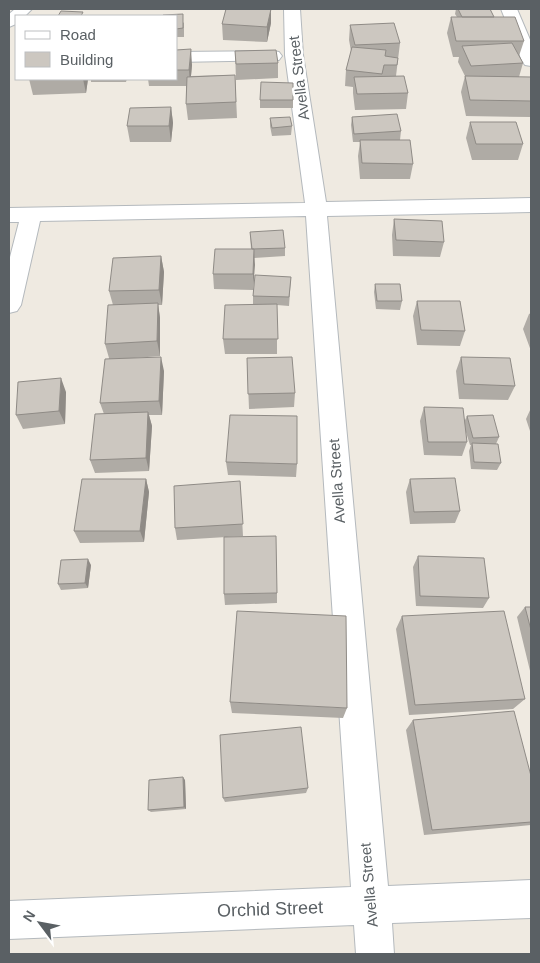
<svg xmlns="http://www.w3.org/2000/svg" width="540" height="963" viewBox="0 0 540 963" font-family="Arial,sans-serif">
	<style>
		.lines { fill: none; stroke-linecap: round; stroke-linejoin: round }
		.street-casing { stroke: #b4b9bd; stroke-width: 2 }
		.secondary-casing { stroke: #b3b9be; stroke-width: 2 }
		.street { fill: #fff; fill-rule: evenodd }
		.secondary { fill: #fff; fill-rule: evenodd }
		.wall { fill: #afaba5 }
		.shaded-wall { fill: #8f8b86 }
		.building { fill: #ccc7c0; stroke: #8f8b86 }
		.labels { text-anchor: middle; stroke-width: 5; stroke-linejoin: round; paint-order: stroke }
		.street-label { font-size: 15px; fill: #5a6064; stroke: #fff }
		.near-street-label { font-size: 18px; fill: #5a6064; stroke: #fff }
	</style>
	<rect width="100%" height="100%" fill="#efeae1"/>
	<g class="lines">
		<defs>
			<path id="street" d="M284,9h16l3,46 23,147 205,-4v14l-204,4 61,670 143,-6v38l-139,5 2,31h-38l-2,-29 -345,14v-38l342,-14 -45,-671 -266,5 -19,84 -4,6 -8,2v-52l10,-39h-10v-14l296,-5 -20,-148z
				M501,9h16l14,33v24l-6,-1 -3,-4z
				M273,51l6,1 3,4 -3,4 -103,2v-10z"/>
			<path id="secondary" d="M15,9h17l-7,7h-9v8l-7,3v-13z"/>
		</defs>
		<use href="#street" class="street-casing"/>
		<use href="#secondary" class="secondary-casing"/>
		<use href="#street" class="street"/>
		<use href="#secondary" class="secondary"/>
	</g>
	<path class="wall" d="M214,9h57v14l-4,19 -44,-2 -1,-16 4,-14h-12z
		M336,9h20v1h-20z
		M455,9h35l4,8 30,24 -5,15 4,7 -4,14h12v40l-65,-1 -5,-24 4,-16 -7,-14 1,-5h-6l-6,-24 4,-16h6l-2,-3 1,-5z
		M176,16l8,7v14h-8z
		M350,25l50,18 -4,33 12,17 -2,16 -51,1 -2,-17v-6l-8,-1 1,-16 5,-19 -2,-11z
		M176,50l16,15 -1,11 44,-1 2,43 -49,2 -2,-16v-18h-37l-1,-7h28z
		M235,51l43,12v15l-42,2z
		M29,79h59l-2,14 -53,2z
		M91,79h36l-1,3h-35z
		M293,83v25h-33v-8z
		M171,107l2,16 -2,19h-41l-3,-16z
		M352,117l49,14 -1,9 13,24 -3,15h-50l-2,-23 2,-14h-7l-2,-17z
		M270,118l22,8 -1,9 -19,1 -2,-10z
		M470,122l53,22 -5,16h-46l-6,-22z
		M394,219l50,23 -4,15 -47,-1 -1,-21z
		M250,232l35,16v8l-31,2 -1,31 38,-12 -2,29 -12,-1v49h-52l-2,-15 30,-35v-14l-39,-1 -1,-15 38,-25z
		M161,256l3,16 -2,33h-4l2,13v38l-25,2 29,13 -2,44h-13l3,11 -3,45 -54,2 -5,-13 14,-46 -4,-11 9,-45 -4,-14 8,-39 -4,-14z
		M375,284l27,17 -2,9 -24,-1 -2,-17z
		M417,301l48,30 -5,15 -43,-1 -4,-29z
		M531,313v38l-8,-22 6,-15z
		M461,357l54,29 -7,14 -49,-1 -3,-28z
		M247,358l48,35 -1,14 -45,2z
		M66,392l-1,32 -42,5 -7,-14z
		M424,407l40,15 3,-6 32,21 -3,7 5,19 -4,7 -26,-1 -2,-18 2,-6h-1l-5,-16 2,13 -5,14 -38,-1 -4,-34z
		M531,408v26l-5,-15z
		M226,462l71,2 -1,13 -68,-2z
		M146,479l3,13 -5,50 -64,1 -6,-12z
		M410,479l50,32 -5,12 -45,1 -4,-32z
		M240,481l3,55 -66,4 -2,-12z
		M418,556l71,42 -6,10 -67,-2 -3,-39z
		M91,565l-3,23 -27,2 -3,-6z
		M277,593v10l-52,2 -1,-11z
		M525,607h6v68l-14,-58z
		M402,616l123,83 -12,10 -104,6 -13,-86z
		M230,702l117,6 -4,10 -111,-5z
		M413,720l118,56v49l-107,10 -18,-105z
		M185,780l1,29 -35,3 -3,-2z
		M308,788l-2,5 -81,9 -2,-4z"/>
	<path class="shaded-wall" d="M271,9v14l-4,19v-15z
		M191,49l1,16 -2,21 -1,-16z
		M83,79h5l-2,14z
		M171,107l2,16 -2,19 -2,-16z
		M254,249l1,16 -2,25v-16z
		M161,256l3,16 -2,33 -3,-15z
		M158,303l2,15v38l-3,-15z
		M161,357l3,14 -2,44 -3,-14z
		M61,378l5,14 -1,32 -6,-13z
		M148,412l4,14 -3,45 -3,-13z
		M146,479l3,13 -5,50 -4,-11z
		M88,559l3,6 -3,23 -3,-5z
		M183,777l2,3 1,29 -2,-2z"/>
	<path class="building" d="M226,9h45l-4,18 -45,-3z
		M458,9h32l4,8h-32z
		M61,11l22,1 -2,4h-23z
		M183,14v14l-7,1v-13h-13v-1z
		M451,17h64l9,24h-68z
		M394,23l6,20 -45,2 -5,-20z
		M512,43l11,20 -52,3 -9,-20z
		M352,47l34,3 -1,6 13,2 -1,7h-13l-2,9 -36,-4z
		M191,49l-2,21h-13v-20z
		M276,50l2,13 -42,1 -1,-13z
		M235,75l1,27 -50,2 1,-27z
		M404,76l4,17 -51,1 -3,-17z
		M465,76l66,1v24l-61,-1z
		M261,82l32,1v17h-33z
		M171,107l-2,19h-42l3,-18z
		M397,114l4,17 -47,3 -2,-17z
		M290,117l2,9 -20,2 -2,-10z
		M470,122h46l7,22h-47z
		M360,140h50l3,24 -51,-1z
		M394,219l48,2 2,21 -48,-2z
		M283,230l2,18 -33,1 -2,-17z
		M215,249h39l-1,25h-40z
		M161,256l-2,34 -50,1 4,-33z
		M255,275l36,2 -2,20 -36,-1z
		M375,284h25l2,17h-25z
		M417,301h43l5,30 -44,-1z
		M158,303l-1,38 -52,3 3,-39z
		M277,304l1,35h-55l2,-34z
		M161,357l-2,44 -59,2 5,-44z
		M292,357l3,36 -47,1 -1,-36z
		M461,357l49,1 5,28 -51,-2z
		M61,378l-2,33 -43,4 2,-33z
		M424,407l39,1 4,34h-39z
		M148,412l-2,46 -56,2 5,-46z
		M230,415l67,1v48l-71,-2z
		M493,415l6,22 -26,1 -6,-22z
		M472,443l26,1 3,19 -27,-1z
		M455,478l5,33 -46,1 -4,-33z
		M82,479h64l-6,52h-66z
		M240,481l3,43 -68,4 -1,-42z
		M276,536l1,57 -53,1v-57z
		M418,556l66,2 5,40 -69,-2z
		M88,559l-3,24 -27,1 3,-24z
		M525,607h6v23z
		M237,611l109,5 1,92 -117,-6z
		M504,611l21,88 -110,6 -13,-89z
		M514,711l17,65v46l-99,8 -19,-110z
		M301,727l7,61 -85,10 -3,-63z
		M183,777l1,30 -36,3 1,-30z"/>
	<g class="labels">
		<g class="street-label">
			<text transform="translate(299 78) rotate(-97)" y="5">Avella Street</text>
			<text transform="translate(337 481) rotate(-94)" y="5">Avella Street</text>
			<text transform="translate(369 885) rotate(-95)" y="5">Avella Street</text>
		</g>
		<g class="near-street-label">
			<text transform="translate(270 909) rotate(-2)" y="6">Orchid Street</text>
		</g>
	</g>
	<rect width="540" height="963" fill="none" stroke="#5a6064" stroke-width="20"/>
	<rect x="15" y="15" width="162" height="65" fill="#ffffff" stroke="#bdbfc1"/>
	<rect x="25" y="31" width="25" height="8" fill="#ffffff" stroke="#bdbfc1"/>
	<text x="60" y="40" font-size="15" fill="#5a6064">Road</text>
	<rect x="25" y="52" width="25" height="15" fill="#ccc7c0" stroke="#bdbfc1"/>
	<text x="60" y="65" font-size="15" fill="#5a6064">Building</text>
	<g transform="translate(40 923) rotate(302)" stroke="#ffffff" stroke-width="4" paint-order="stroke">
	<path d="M0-4L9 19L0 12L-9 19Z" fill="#5a6064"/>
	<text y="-8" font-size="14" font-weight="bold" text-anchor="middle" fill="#5a6064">N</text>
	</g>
</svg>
